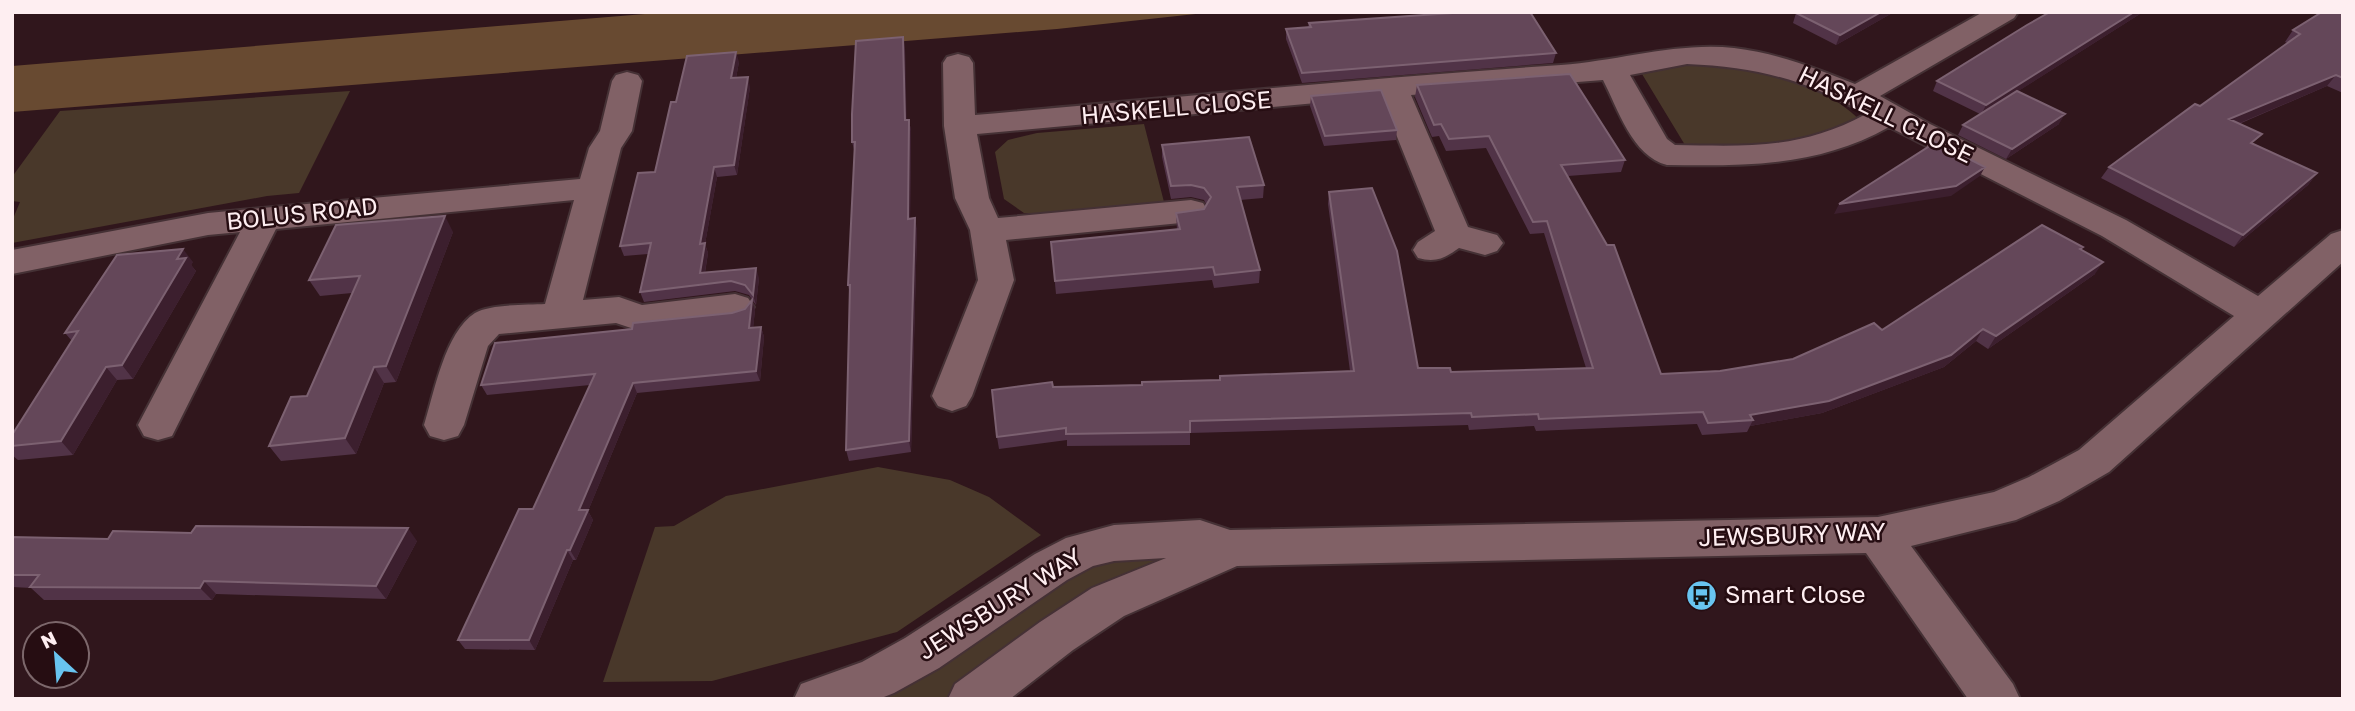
<svg xmlns="http://www.w3.org/2000/svg" width="2355" height="711" viewBox="0 0 2355 711" font-family="'Golos Text',sans-serif">
	<style>
		.green { fill: #49382a }
		.forest { fill: #684a31 }
		.lines { fill: none; stroke-linecap: round; stroke-linejoin: round }
		.minor-casing { stroke: #453135; stroke-width: 4 }
		.minor { fill: #816166; fill-rule: evenodd }
		.wall { fill: #513347 }
		.shaded-wall { fill: #3c1f2e }
		.building { fill: #644759; stroke: #7c6171; stroke-width: 2 }
		.labels { text-anchor: middle; stroke-width: 5; stroke-linejoin: round; paint-order: stroke }
		.street-label { font-size: 24px; fill: #feeef1; stroke: #260d12 }
		.poi-label { font-size: 24px; fill: #feeef1; stroke: #260d12; text-anchor: start }
	</style>
	<rect width="100%" height="100%" fill="#30161c"/>
	<path class="green" d="M1705,62c61,8 108,14 155,58l-40,22 -132,8 -46,-76z
		M350,91l-51,102 -32,3 -255,47v-22l8,-19 -8,-1v-24l48,-66z
		M1144,124l20,78 -98,11h-42l-20,-14 -9,-47 13,-12 29,-7z
		M878,467l72,13 39,17 52,38 -144,97 -185,49 -109,1 52,-155 19,-1 52,-30z
		M1200,538l-228,161h-154l233,-132z"/>
	<path class="forest" d="M669,12h545l-157,17 -1045,83v-46z"/>
	<g class="lines">
		<defs>
			<path id="minor" d="M1983,12h35l-4,6 -134,78 50,28 196,96 132,76 73,-62 12,-4v32l-234,210 -50,29 -43,19 -105,26 102,138 7,15h-52l-102,-146 -629,13 -113,50 -51,34 -63,49h-62l7,-15 85,-62 52,-34 74,-30 -52,3 -21,5 -26,14 -128,88 -45,25 -15,6h-85l7,-15 61,-22 43,-24 130,-84 31,-16 48,-13 86,-5 30,10 648,-13 116,-25 35,-15 50,-27 155,-134 -132,-80 -213,-109c-71,40 -144,39 -222,38 -35,-9 -49,-56 -64,-85l-192,15 57,132 29,8 6,8 -6,8 -12,4 -26,-7c-14,10 -23,15 -41,10l-5,-8 5,-8 17,-11 -54,-134 -404,37 12,64 9,20 193,-18 12,3 5,8 -5,8 -12,3 -185,18 8,40 -42,116 -6,10 -14,5 -14,-5 -6,-10 46,-116 -8,-50 -15,-32 -11,-72 -1,-63 4,-6 11,-3 11,3 4,6 2,52c195,-17 391,-37 586,-50 58,-4 115,-23 173,-17 43,5 81,20 121,36zM1687,64c70,3 117,15 179,50 -66,36 -119,32 -191,31l-8,-6 -37,-64z
				M627,72l11,3 4,6 -10,50 -11,17 -38,152 36,-3 23,8 93,-11 13,4 6,9 -6,9 -13,4 -95,11 -24,-8 -117,11 -11,12 -24,79 -6,11 -14,4 -14,-4 -6,-11c10,-32 21,-93 51,-112 15,-9 52,-8 70,-9l29,-104 -298,29 -104,207 -14,4 -14,-4 -6,-11 102,-193 -32,3 -196,39v-24l196,-37 372,-34 9,-31 11,-17 12,-50 4,-6z"/>
		</defs>
		<use href="#minor" class="minor-casing"/>
		<use href="#minor" class="minor"/>
	</g>
	<path class="wall" d="M1798,12h96l-58,33 -43,-22 3,-10z
		M2050,12h93l-125,79 41,33 -53,35 -48,-24 5,-10 17,-11 -47,-23 4,-10z
		M2343,12v81l-16,-7 -88,38 15,21 63,28 -9,12 -74,62 -133,-69 8,-11 91,-61 87,-63 -2,-1 8,-12z
		M1309,23l247,30 -3,10 -251,20 -16,-44v-10l22,-2z
		M905,48l1,72h3l2,11 -1,87 7,11 -6,223 -62,9 -3,-11 4,-156 -2,-9 7,-132 -3,-11z
		M739,62l-3,16 14,9 -13,88 -20,2 -12,67 3,9 -3,20 54,5 -3,27 -4,-5 3,10 -2,18 8,-1 3,10 -4,44 -123,12 -49,118 5,9 -17,40h-3l-38,90 -70,-1 -7,-9 75,-131 57,-124 -103,10 -6,-10 151,-56 100,-16 13,-4 7,-9 -3,-5 -14,-4 -91,11 -4,-10 8,-38 -24,2 -4,-10 35,-74 21,-70z
		M1417,85l208,75 -4,12 -53,4 93,198 59,-3 73,-12 89,-29 201,-83 -2,3 14,24 -107,75 -12,-8 -32,26 -122,46 -72,13 -3,6 -45,3 -5,-11 -161,7 -2,-5 -65,4 -1,-5 -278,8v12l-123,1v-6l-68,9 -2,-12 56,-50 89,-2 208,-14 -22,-167 1,-12 89,176 33,4 135,-4 -42,-135 -14,1 -44,-86 -40,3 -7,-15 -7,1 -17,-40z
		M1311,96l86,34 -1,10 -72,6 -14,-40z
		M1162,145l102,40 -1,13 -23,2 20,70 -1,13 -45,5 -2,-8 -156,14 -5,-52 126,-12 -1,-17 28,-4 2,-5 -2,-4 -13,-3 -20,2 -9,-42z
		M453,232l-57,150 -12,1 -28,71 -75,7 -12,-15 38,-50 45,-103 -32,3 -11,-16z
		M193,262l-2,3 5,6 -63,108 -16,1 -44,75 -55,5 -6,-5v-20l60,-94 -7,-8z
		M12,537l405,4 -31,58 -170,-5 -4,6h-168l-13,-12 -19,-1z"/>
	<path class="shaded-wall" d="M1881,12h13l-58,33 4,-10z
		M2134,12h9l-162,103 5,-10z
		M903,37l2,11 2,83 -2,-11z
		M736,52l3,10 -5,26 -3,-10z
		M2336,75l-9,11 -106,45 8,-12z
		M748,77l2,10 -13,88 -3,-10z
		M2065,114l-6,10 -53,35 6,-10z
		M909,120l2,11 -1,99 -2,-11z
		M714,167l3,10 -12,67 3,9 -5,30 -3,-10v-29z
		M1985,167l-5,9 -29,20 -117,18 5,-10z
		M2317,173l-9,12 -74,62 9,-12z
		M445,216l8,16 -57,150 -10,-16z
		M915,218l2,11 -6,223 -2,-11z
		M183,249l10,13 -2,3 5,6 -63,108 -11,-14z
		M2103,262l-8,12 -107,75 8,-13z
		M756,268l3,10 -3,27 -3,-10z
		M752,300l3,10 -3,28 -3,-10z
		M761,327l3,10 -4,44 -4,-10z
		M1983,329l-7,12 -32,26 -122,46 -72,13 3,-6 -3,-5z
		M106,367l11,13 -44,75 -12,-14z
		M374,367l10,16 -28,71 -11,-16z
		M633,383l4,10 -49,118 5,9 -17,40 -6,-10 9,-40z
		M408,528l9,13 -31,58 -10,-13z
		M567,550l6,10 -38,90 -6,-10z
		M204,581l12,13 -4,6 -12,-12z"/>
	<path class="building" d="M1467,12h63l26,41 -254,20 -16,-44 25,-2 -2,-4z
		M1798,12h83l-41,23 -44,-22z
		M2050,12h84l-148,93 -49,-24 90,-56z
		M2322,12h21v66l-7,-3 -107,44 33,15 -11,9 66,30 -74,62 -134,-68 86,-63 5,2 100,-72 -7,-4z
		M903,37l2,83h4l-1,99 7,-1 -6,223 -63,9 4,-165h-2l7,-143h-3v-28l4,-73z
		M736,52l-5,26 17,-1 -14,88 -20,2 -14,77 5,-1 -5,30 56,-5 -3,27 -8,-10 -14,-4 -91,11 11,-49 -31,3 18,-73 17,-1 16,-70h5l11,-46z
		M1570,74l55,86 -64,5 46,80h7l47,129 59,-3 73,-12 81,-36 8,7 160,-105 41,22 -3,2 23,13 -107,74 -13,-7 -32,26 -122,46 -79,14 3,5 -45,3 -5,-11 -164,7 -1,-5 -66,3 -1,-4 -281,8v11l-124,2v-6l-69,9 -5,-47 60,-8 1,5 89,-2v-3l78,-2v-4l134,-5 -25,-179 43,-4 25,63 21,117h32l1,4 142,-4 -46,-147 -14,1 -44,-86 -40,3 -8,-15 -7,1 -17,-40z
		M1381,90l16,40 -72,6 -14,-40z
		M2017,91l48,23 -53,35 -49,-24z
		M1249,137l15,48 -27,2 23,83 -45,5 -2,-8 -158,14 -4,-39 129,-13 -4,-16 28,-4 7,-12 -7,-9 -13,-3 -20,1 -9,-41z
		M1936,142l49,25 -29,19 -117,18z
		M445,216l-59,150 -12,1 -29,71 -76,8 22,-49 16,-1 53,-120 -51,4 27,-55z
		M183,249l-6,10 9,-1 -64,107 -16,2 -45,74 -49,5v-11l66,-104 -13,2 52,-78z
		M752,300l-3,28 12,-1 -5,44 -123,12 -54,127h9l-18,40h-3l-38,90h-71l61,-131h14l62,-135 -114,11 14,-42 137,-14 1,-6 99,-10 13,-4z
		M196,526l212,2 -32,58 -172,-5 -4,7 -170,-1 9,-12h-27v-38l96,2 5,-8 78,2z"/>
	<defs>
		<symbol id="bus-disc" viewBox="-11 -11 22 22"><circle r="9.5" fill="#68c4f0" stroke="#260d12"/><path d="M-5-6H5V4H4V6H2V4H-2V6H-4V4H-5ZM-3.5-4V0h7V-4ZM-3.5 1.2v1.5H-2V1.2ZM2 1.2v1.5H3.5V1.2Z" fill="#111"/></symbol>
	</defs>
	<g fill-rule="evenodd">
		<use href="#bus-disc" x="1684" y="578" width="35" height="35"/>
	</g>
	<g class="labels">
		<g class="street-label">
			<text transform="translate(1176 108) rotate(-5)" y="8">HASKELL CLOSE</text>
			<text transform="translate(1886 115) rotate(26)" y="8">HASKELL CLOSE</text>
			<text transform="translate(302 214) rotate(-6)" y="8">BOLUS ROAD</text>
			<text transform="translate(1792 535) rotate(-2)" y="8">JEWSBURY WAY</text>
			<text transform="translate(1000 604) rotate(-32)" y="8">JEWSBURY WAY</text>
		</g>
		<g class="poi-label">
			<text x="1725" y="603">Smart Close</text>
		</g>
	</g>
	<rect width="2355" height="711" fill="none" stroke="#feeef1" stroke-width="28"/>
	<g transform="translate(56 655) rotate(334)"><circle r="33" fill="#260d12" stroke="#7c676b" stroke-width="2"/>
	<path d="M0-5L12 26L0 18L-12 26Z" fill="#68c4f0"/>
	<text y="-10" font-size="19" font-weight="bold" text-anchor="middle" fill="#feeef1">N</text>
	</g>
</svg>
